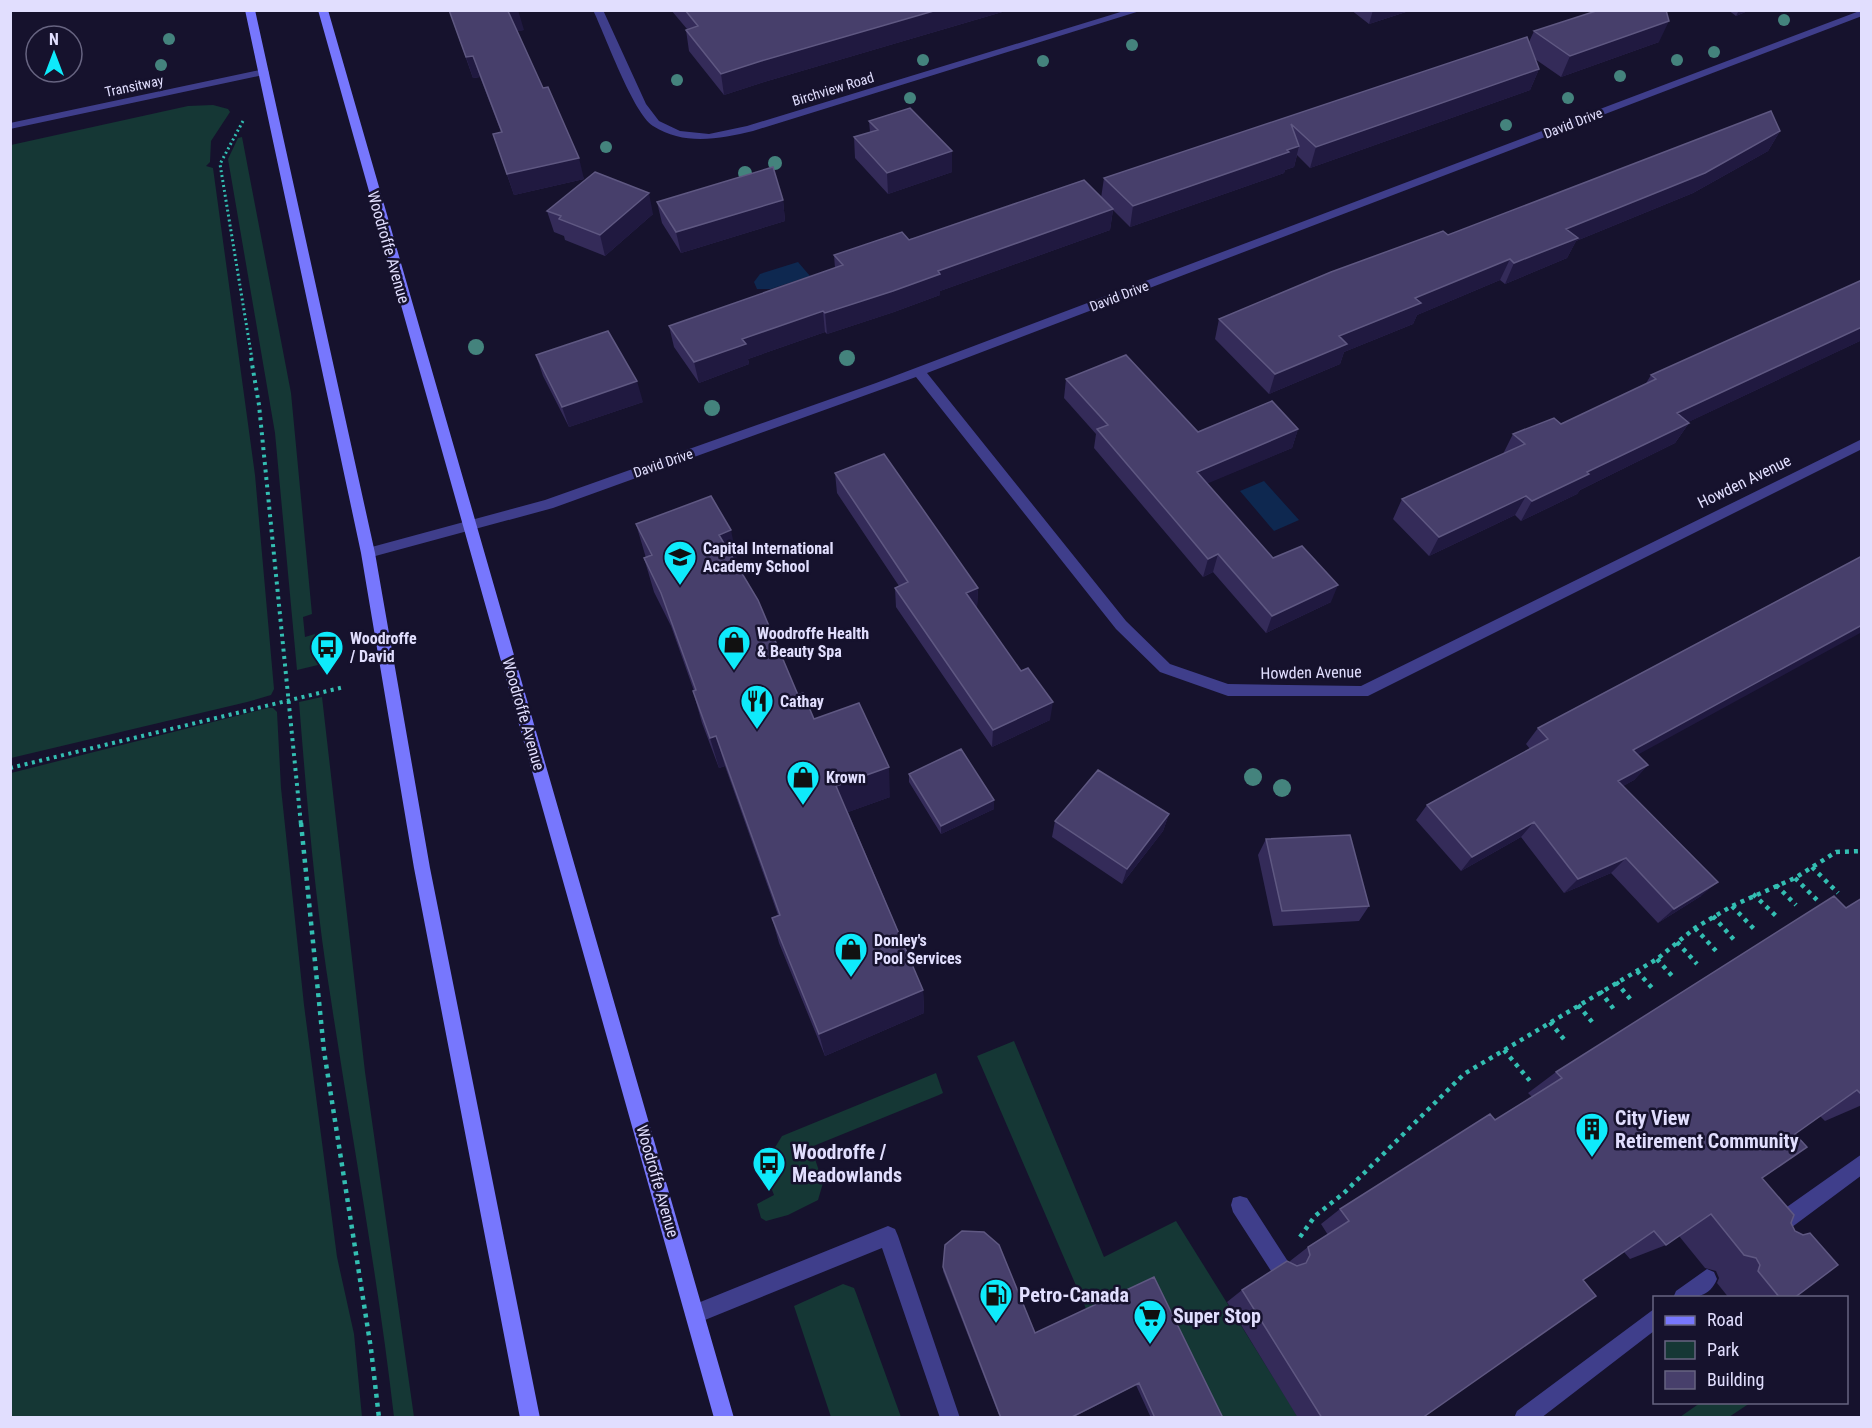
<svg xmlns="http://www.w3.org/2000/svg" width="1872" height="1428" viewBox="0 0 1872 1428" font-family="'Roboto Condensed',sans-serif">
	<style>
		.green { fill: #153735 }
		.water { fill: #0e2850 }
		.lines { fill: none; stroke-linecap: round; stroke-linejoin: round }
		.path-far2 { stroke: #33beb2; stroke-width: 3; stroke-dasharray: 2 3; stroke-linecap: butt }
		.path-far1 { stroke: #33beb2; stroke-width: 4; stroke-dasharray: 3 4.5; stroke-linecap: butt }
		.path { stroke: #33beb2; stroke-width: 4.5; stroke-dasharray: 4 5; stroke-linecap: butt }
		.lane { fill: #3f3e8b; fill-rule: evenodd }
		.street { fill: #3f3e8b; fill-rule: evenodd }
		.secondary { fill: #7777fd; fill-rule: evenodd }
		.tree { fill: #44837d }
		.wall { fill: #342b59 }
		.shaded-wall { fill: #201940 }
		.building { fill: #473f6b; stroke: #5f5882; stroke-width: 1.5 }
		.labels { text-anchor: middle; stroke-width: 5; stroke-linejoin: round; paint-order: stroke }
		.far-street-label { font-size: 14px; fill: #e1defe; stroke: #16122d }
		.street-label { font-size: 16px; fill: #e1defe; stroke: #16122d }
		.poi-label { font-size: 16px; font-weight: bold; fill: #e1defe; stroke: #16122d; text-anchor: start }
		.near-poi-label { font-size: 20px; font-weight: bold; fill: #e1defe; stroke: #16122d; text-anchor: start }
	</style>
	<rect width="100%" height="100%" fill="#16122d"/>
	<path class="green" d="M213,105l15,4 2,3 -19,29 -1,21 -4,4 7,2 42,307 19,214 -3,6 -24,7 -236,56v-613l177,-39z
		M242,137l49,256 21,221 -9,3 2,20 10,-3 3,31 -21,5 -22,-237 -47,-274 10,-21z
		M322,697l43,375 49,345h-20c-16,-140 -42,-278 -63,-417 -16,-98 -24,-198 -32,-298z
		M268,708h5l4,4 4,76 23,217 33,252 17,77 8,83h-351v-644z
		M1014,1041l90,216 72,-36 122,196h-80l-131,-106 -110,-255z
		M936,1073l7,20 -4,2 -128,52 12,36 -5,17 -30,15 -22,6 -5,-3 -4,-14 17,-9 -11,-28 19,-31z
		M843,1284l11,4 2,5 45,124h-70l-37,-111z
		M1700,1403v-1l50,1 -21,14h-49z"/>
	<path class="water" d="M798,262l12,14 -39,13h-14l-3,-7 6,-8z
		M1264,481l35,39 -25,11 -34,-40z"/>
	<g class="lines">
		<path class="path-far2" d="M243,121l-23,43 32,195"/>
		<path class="path-far1" d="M251,358l8,47 42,420
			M10,768l334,-81"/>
		<path class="path" d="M301,823l23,228 47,298 8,69
			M1812,867l26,26
			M1795,878l25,25
			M1776,885l20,20
			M1753,894l23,22
			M1732,906l23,24
			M1713,916l23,26
			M1695,928l22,24
			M1677,942l20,22
			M1657,959l17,19
			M1637,971l17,19
			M1616,982l16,19
			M1600,991l16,21
			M1578,1005l15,18
			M1550,1022l17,21
			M1504,1050l26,31
			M1300,1237l15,-21 29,-23 120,-119 193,-115 38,-31 37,-22 63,-28 41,-26 26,-1"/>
		<path class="lane" d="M264,69l5,3 -1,2 -258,55v-6z
			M1862,1154v21l-78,58 -7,3 -7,-3 -3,-7 3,-7z
			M1240,1196l7,2 40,62 3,7 -3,7 -7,3 -7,-3 -40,-62 -2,-7 2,-7z
			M888,1226l7,3 3,7 62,182h-20l-58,-170 -187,76 -7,-3 -3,-7 3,-7z
			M1707,1269l7,3 3,7c-8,20 -25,19 -44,19l3,-7z
			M1654,1309v22l-113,87h-27l3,-7z"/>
		<path class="street" d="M593,10h10l43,94 13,17 21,10 29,3 38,-8 380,-116h16l-390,121c-33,8 -69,15 -100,-5 -20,-13 -48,-91 -60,-116z
			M1862,10v6l-935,357 199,248 44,43 58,20 133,2 501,-247v10l-494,247h-140l-68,-24 -44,-43 -200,-252 -363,131 -185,50 -7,-5 7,-5 177,-48 331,-117z"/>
		<path class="secondary" d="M245,10h10l120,543 55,315 110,550h-20l-106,-550 -53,-315z
			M318,10h10l406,1408h-20z"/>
	</g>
	<g class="tree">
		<circle cx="1784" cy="20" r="6"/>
		<circle cx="169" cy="39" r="6"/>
		<circle cx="1132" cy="45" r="6"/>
		<circle cx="1714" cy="52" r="6"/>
		<circle cx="923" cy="60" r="6"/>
		<circle cx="1677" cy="60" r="6"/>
		<circle cx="1043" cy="61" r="6"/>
		<circle cx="161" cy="65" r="6"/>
		<circle cx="1620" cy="76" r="6"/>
		<circle cx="677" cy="80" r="6"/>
		<circle cx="910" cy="98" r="6"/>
		<circle cx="1568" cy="98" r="6"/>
		<circle cx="1506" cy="125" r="6"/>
		<circle cx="606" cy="147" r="6"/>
		<circle cx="775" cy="163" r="7"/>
		<circle cx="745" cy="173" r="7"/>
		<circle cx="476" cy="347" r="8"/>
		<circle cx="847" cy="358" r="8"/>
		<circle cx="712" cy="408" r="8"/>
		<circle cx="1253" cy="777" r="9"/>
		<circle cx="1282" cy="788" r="9"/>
	</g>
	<path class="wall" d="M449,10l75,20 -7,1 67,148 -70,16 -21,-61 8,-2 -21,-55 -7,1z
		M671,10h338l-245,72 -40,13 -35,-44 -3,-21 1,-1z
		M1351,10h61l-43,14z
		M1728,10h22l-14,6z
		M1534,31l125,11 -98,35 -26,-18 4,10 -9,21 -220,78 -13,-13 -3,12 -9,3 -1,3 -154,54 -17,-17 -3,20 -170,61v4l-46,17 -67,22 -2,-2 -77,27 1,5 -50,19 -25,-36 -5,-21 166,-58 -1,-13 267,-57 3,-20 425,-136z
		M869,121l83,30v21l-64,22 -33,-36 -1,-21 16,-5z
		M1780,131l-12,20 -75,42 -117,48 -9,17 -62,26 -5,-4 -83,35 -4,9 -69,28 -4,12 -71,30 -54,-55 4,-20 229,-84z
		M783,200l2,21 -104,32 -19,-30 -5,-21z
		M547,211l106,3 -48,42 -40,-16 -1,-4 -10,-4z
		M1862,340l-174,82 1,1 -14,20 -95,47 -3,4 -56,27 -6,-6 -86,41 -36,-37 9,-20 101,-45 10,-20 48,-10 84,-39 6,-10z
		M536,355l107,47 -74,25 -26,-51z
		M1066,379l132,53 100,-3 -6,19 -85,35 66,75 58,44 -65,31 -53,-61 -10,5 -109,-129 2,-14 -32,-36z
		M835,473l143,115 -1,19h-1l74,113 -58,27 -96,-140 -1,-19 4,-2 -62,-93z
		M636,524l102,41h-1l61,130 16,24 76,78 -42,15 75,178 1,23 -99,43 -46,-113 -7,-25 6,-3 -53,-149 -6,2 -17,-45 -9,-32h1l-23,-65 -17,-34 -10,-34h2z
		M1538,728l100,27 10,10 -14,15 -11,6 78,110 -43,27 -47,-50 -47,20 -43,-56 -60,34 -45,-51 11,-15 103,-56 -4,-5z
		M909,774l85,26v9l-53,25 -32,-52z
		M1169,814l-6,17 -41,53 -70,-47 3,-16z
		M1266,839l103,67 -10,15 -86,5 -15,-71z
		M1862,898v207l-37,16 -5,-5 -25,18 -33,44 29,45 3,75h-65l-12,-15 2,-5 -3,-7 -11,-3 -26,-32 -13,9 -36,14 -6,-7 -41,28 -161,138h-124l-71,-116 15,-12 48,-28v-1l18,-14 20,-12 -7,-11 19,-15 155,-89 37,-23 -4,-4 28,-21 290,-164z
		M945,1245l90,88 188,85h-72l-15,-33 -64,33h-72l-57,-147z"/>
	<path class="shaded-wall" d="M518,10l6,20 -10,2 -6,-21z
		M937,10h72l-245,72 -40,13 -3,-21 40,-13z
		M1373,10h39l-43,14z
		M1739,10h11l-14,6z
		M1669,21l-10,21 -98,35 9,-21z
		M473,56l7,21 -7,1 -7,-21z
		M1539,69l-9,21 -220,78 6,-21z
		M1780,131l-12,20 -75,42 -117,48 -9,17 -62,26 9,-21 52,-34z
		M1299,146l-5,21 -9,3 -1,3 -154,54 3,-21z
		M952,151v21l-64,22 -1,-21z
		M579,158l5,21 -70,16 -7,-21z
		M649,193l4,21 -48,42 -5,-21z
		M783,200l2,21 -104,32 -5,-21z
		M1113,209l-3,21 -170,61v4l-46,17 -67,22 -2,-21 113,-42z
		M1510,259l-10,21 -83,35 -4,9 -69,28 -4,12 -71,30 6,-20 64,-38 76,-38z
		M823,311l2,21 -77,27 1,5 -50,19 -5,-21 48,-23z
		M1862,327v13l-199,94 14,-21z
		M637,381l6,21 -74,25 -7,-20z
		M1689,423l-14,20 -95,47 -3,4 -56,27 11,-20 55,-29z
		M1298,429l-6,19 -100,42 5,-18z
		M1526,496l-11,19 -86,41 10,-19z
		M731,530l7,35 -11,4 -8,-34z
		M1218,554l-5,18 -10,5 5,-18z
		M1338,585l-7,17 -65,31 6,-17z
		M978,588l-1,19 -12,5 1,-19z
		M1862,625v7l-243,133 14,-15z
		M1053,702l-3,18 -58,27 1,-17z
		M716,736l9,30 -6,2 -9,-30z
		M1648,765l-14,15 -30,17 14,-16z
		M889,767l1,30 -50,18 -4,-29z
		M994,800v9l-53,25v-8z
		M1169,814l-6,17 -41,53 5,-15z
		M1534,822l-13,15 -60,34 11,-14z
		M1626,858l-15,15 -47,20 14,-14z
		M1718,882l-17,14 -43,27 16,-14z
		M923,990l1,23 -99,43 -6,-22z"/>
	<path class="building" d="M449,10h61l-2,1 35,77 5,-1 31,71 -72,16 -14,-40 9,-2 -29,-76 -7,1z
		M685,10h252l-176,51 -40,13 -35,-44 12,-4z
		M1599,10h67l3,11 -99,35 -36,-25z
		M1527,37l12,32 -223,78 -25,-23 8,22 -12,4 2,2 -156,54 -29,-28z
		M910,108l42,43 -65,22 -33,-36 24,-7 -9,-9z
		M1771,111l9,20 -75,42 -139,56 12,9 -64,25 -4,-4 -95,39 6,5 -82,33 8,8 -72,30 -56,-55 112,-47 112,-41 5,4z
		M773,167l10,33 -107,32 -19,-30z
		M595,172l54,21 -49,42 -41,-16 2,-3 -14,-5z
		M1084,180l29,29 -175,62 2,3 -47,17 -68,22 -2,-2 -81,28 4,5 -52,18 -25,-36 174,-61 -9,-10 68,-23 7,8z
		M1862,280v47l-185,86 12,10 -102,49 2,2 -57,27 -6,-5 -87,41 -37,-38 123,-55 -12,-10 41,-16 7,6 95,-45 -5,-4z
		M608,331l29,50 -75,26 -26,-52z
		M1126,355l72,77 74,-31 26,28 -101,43 76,86 29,-12 36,39 -66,31 -54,-62 -10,5 -111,-130 11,-4 -42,-46z
		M884,454l94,134 -12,5 55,78 7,-3 25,34 -60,28 -98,-142 13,-6 -73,-109z
		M711,496l20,34 -12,5 39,65 40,95 5,-2 11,26 45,-16 30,64 -53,19 87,204 -104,44 -47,-116 8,-3 -64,-179 -6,2 -17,-47 3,-1 -35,-97 -17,-35 8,-3 -16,-31z
		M1862,556v69l-229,125 15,15 -30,16 100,101 -44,27 -48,-51 -48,21 -44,-57 -62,35 -45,-52 121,-66 -10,-11z
		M961,749l33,51 -53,26 -32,-52z
		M1098,770l71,44 -42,55 -72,-48z
		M1350,835l19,71 -87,5 -16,-72z
		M1834,896l12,12 16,-10v197l-5,-5 -62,44 12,13 -45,31 32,37 -3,8 4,8 8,4 7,-2 28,32 -44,33h-14l-22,-27 2,-6 -4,-7 -12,-3 -33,-41 -45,31 -12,-14 -71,49 13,16 -174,122h-100l-80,-128 45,-29 10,5 9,-3 4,-8 -2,-8 41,-26 -9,-12 150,-95 5,6 67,-42 -6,-6z
		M962,1231l22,1 15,13 36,88 119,-56 69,141h-68l-16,-35 -69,35h-69l-58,-151 2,-22z"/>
	<defs>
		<symbol id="school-pin" viewBox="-11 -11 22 30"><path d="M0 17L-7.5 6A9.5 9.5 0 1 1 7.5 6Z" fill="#0eeafb" stroke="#16122d"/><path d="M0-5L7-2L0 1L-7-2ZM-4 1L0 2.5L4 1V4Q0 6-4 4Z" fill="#111"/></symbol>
		<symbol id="shop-pin" viewBox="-11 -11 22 30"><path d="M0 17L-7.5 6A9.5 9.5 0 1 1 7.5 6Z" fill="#0eeafb" stroke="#16122d"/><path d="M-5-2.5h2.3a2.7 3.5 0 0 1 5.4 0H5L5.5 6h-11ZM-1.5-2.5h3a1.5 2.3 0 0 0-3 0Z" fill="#111"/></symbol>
		<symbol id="bus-pin" viewBox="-11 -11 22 30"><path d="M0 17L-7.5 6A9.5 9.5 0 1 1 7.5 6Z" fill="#0eeafb" stroke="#16122d"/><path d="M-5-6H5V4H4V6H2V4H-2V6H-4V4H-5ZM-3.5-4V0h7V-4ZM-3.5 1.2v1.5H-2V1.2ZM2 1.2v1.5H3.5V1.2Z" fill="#111"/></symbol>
		<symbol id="restaurant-pin" viewBox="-11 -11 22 30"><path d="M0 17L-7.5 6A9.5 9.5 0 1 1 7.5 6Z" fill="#0eeafb" stroke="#16122d"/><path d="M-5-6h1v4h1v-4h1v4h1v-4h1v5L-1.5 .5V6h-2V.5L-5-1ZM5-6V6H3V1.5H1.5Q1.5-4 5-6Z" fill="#111"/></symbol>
		<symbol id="building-pin" viewBox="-11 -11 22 30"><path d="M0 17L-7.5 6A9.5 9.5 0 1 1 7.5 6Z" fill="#0eeafb" stroke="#16122d"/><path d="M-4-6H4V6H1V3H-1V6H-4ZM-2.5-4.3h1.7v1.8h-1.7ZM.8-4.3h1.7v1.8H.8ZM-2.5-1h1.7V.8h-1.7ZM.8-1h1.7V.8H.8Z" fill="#111"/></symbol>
		<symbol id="fuel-pin" viewBox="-11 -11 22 30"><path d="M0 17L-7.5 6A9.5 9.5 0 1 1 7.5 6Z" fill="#0eeafb" stroke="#16122d"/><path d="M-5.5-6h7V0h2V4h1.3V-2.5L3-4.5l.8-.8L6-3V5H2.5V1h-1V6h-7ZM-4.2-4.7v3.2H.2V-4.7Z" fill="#111"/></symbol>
		<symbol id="supermarket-pin" viewBox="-11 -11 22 30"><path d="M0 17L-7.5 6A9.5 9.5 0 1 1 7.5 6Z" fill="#0eeafb" stroke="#16122d"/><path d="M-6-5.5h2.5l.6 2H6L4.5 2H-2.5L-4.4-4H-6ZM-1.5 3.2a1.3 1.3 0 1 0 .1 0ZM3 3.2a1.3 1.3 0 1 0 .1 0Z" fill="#111"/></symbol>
	</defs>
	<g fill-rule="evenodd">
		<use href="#school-pin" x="661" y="538" width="38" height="52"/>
		<use href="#shop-pin" x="715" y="623" width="38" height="52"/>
		<use href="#bus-pin" x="308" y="628" width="38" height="52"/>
		<use href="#restaurant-pin" x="738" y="682" width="38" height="52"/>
		<use href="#shop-pin" x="784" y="758" width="38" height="52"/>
		<use href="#shop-pin" x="832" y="930" width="38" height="52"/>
		<use href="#building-pin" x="1573" y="1110" width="38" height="52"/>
		<use href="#bus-pin" x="750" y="1144" width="38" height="52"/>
		<use href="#fuel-pin" x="977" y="1276" width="38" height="52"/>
		<use href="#supermarket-pin" x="1131" y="1297" width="38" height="52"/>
	</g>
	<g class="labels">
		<g class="far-street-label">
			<text transform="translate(134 86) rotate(-12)" y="5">Transitway</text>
			<text transform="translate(833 89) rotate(-17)" y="5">Birchview Road</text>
			<text transform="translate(1573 123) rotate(-21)" y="5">David Drive</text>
			<text transform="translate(1119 296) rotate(-21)" y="5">David Drive</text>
			<text transform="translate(663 463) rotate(-19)" y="5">David Drive</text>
		</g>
		<g class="street-label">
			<text transform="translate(389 247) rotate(74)" y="6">Woodroffe Avenue</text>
			<text transform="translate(1744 481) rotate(-26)" y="6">Howden Avenue</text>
			<text transform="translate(1311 672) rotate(-1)" y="6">Howden Avenue</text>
			<text transform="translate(524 714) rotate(74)" y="6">Woodroffe Avenue</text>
			<text transform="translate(658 1181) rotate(74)" y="6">Woodroffe Avenue</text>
		</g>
		<g class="poi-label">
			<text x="703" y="554">Capital International<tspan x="703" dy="18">Academy School</tspan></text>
			<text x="757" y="639">Woodroffe Health<tspan x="757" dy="18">&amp; Beauty Spa</tspan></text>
			<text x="350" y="644">Woodroffe<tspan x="350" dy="18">/ David</tspan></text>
			<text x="780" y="707">Cathay</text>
			<text x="826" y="783">Krown</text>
			<text x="874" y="946">Donley's<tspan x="874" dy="18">Pool Services</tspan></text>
		</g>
		<g class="near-poi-label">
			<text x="1615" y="1125">City View<tspan x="1615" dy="23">Retirement Community</tspan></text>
			<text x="792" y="1159">Woodroffe /<tspan x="792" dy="23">Meadowlands</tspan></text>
			<text x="1019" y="1302">Petro-Canada</text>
			<text x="1173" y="1323">Super Stop</text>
		</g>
	</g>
	<rect width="1872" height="1428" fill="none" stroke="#e1defe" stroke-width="24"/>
	<rect x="1653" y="1296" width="195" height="108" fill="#16122d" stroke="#676481" stroke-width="1.5"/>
	<rect x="1665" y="1316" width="30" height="9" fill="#7777fd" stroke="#676481" stroke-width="1.5"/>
	<text x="1707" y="1326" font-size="18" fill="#e1defe">Road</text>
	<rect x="1665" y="1341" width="30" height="18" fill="#153735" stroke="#676481" stroke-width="1.5"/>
	<text x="1707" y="1356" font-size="18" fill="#e1defe">Park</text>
	<rect x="1665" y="1371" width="30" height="18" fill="#473f6b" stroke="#676481" stroke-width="1.5"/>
	<text x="1707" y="1386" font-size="18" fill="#e1defe">Building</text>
	<g transform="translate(54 54)"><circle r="28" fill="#16122d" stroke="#676481" stroke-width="1.5"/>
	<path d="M0-4.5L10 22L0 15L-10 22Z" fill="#0eeafb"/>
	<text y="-9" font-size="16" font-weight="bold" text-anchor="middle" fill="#e1defe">N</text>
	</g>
</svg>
